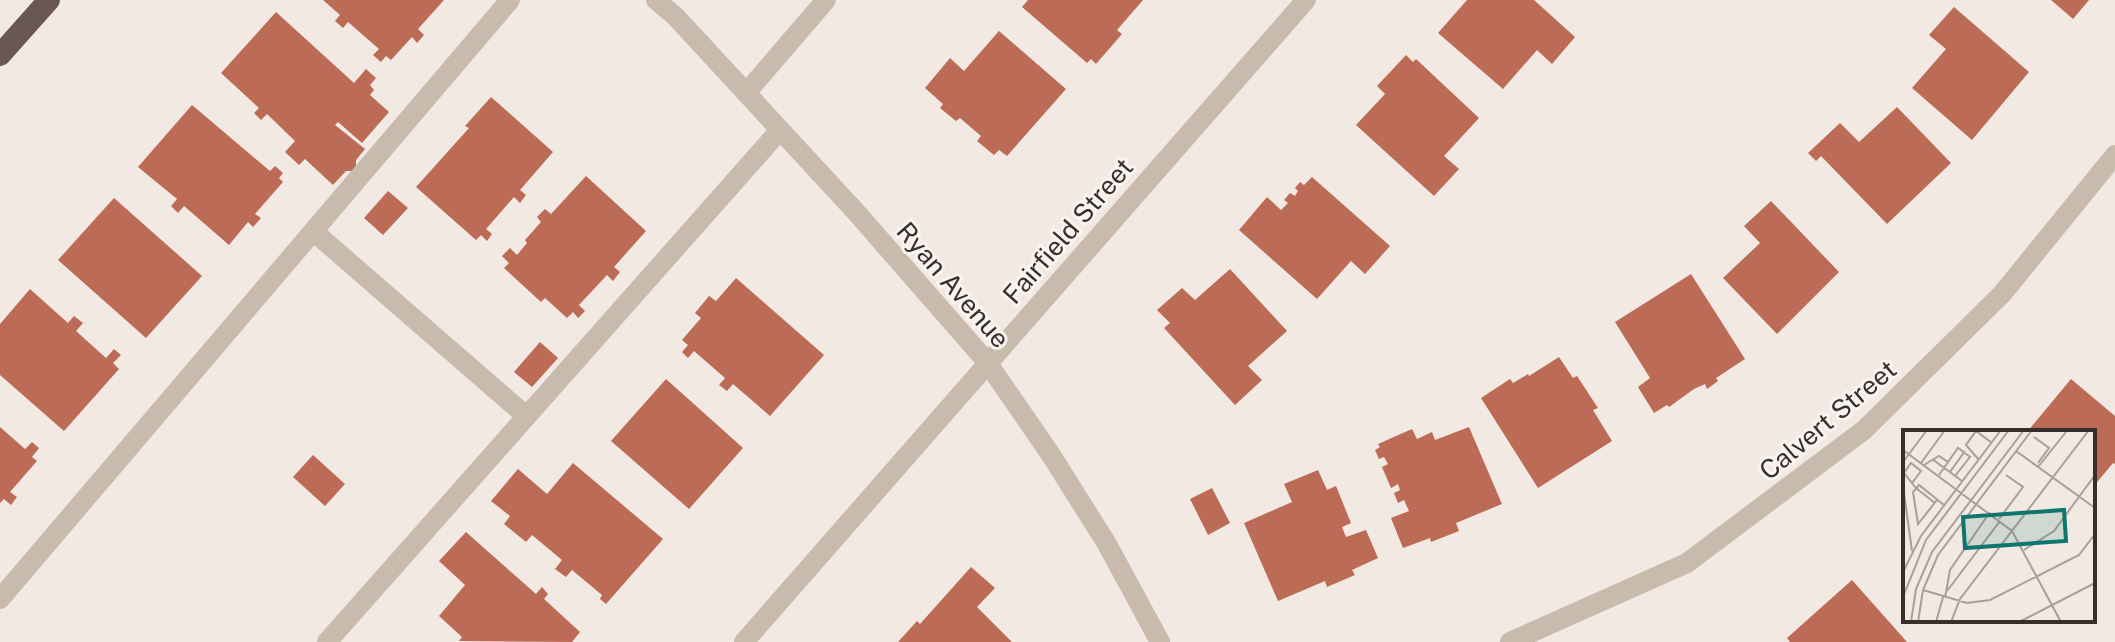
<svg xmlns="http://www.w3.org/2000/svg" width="2115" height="642" viewBox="0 0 2115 642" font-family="'Public Sans',sans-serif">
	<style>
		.building { fill: #bb6b56 }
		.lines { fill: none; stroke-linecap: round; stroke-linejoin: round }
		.service { stroke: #c9baae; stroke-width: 20 }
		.minor { stroke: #c9baae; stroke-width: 20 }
		.tertiary { stroke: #c9baae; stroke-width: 20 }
		.trunk { stroke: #685851; stroke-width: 22 }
		.labels { text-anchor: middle; stroke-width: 6; stroke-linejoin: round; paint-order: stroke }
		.street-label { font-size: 26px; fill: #382f2c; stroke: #f9f4ee }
		.inset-road { fill: none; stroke: #a89f99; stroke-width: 2 }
		.view { fill: #0f766e; fill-opacity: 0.15; stroke: #0f766e; stroke-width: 4 }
		.inset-edge { fill: none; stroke: #382f2c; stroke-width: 4 }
	</style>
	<rect width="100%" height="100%" fill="#f2eae2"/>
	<path class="building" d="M323,0h121l-26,29 6,6 -7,8 -5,-6 -21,23 -5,-4 -5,6 -8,-7 6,-6 -31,-27 -5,6 -8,-7 5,-6z
		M1028,0h115l-26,30 5,4 -26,30 -5,-5 -4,4 -65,-56z
		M1467,0h67l41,37 -23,27 -15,-14 -34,39 -65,-56z
		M2051,0h38l-16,19z
		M1954,7l75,65 -57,68 -60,-52 34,-39 -17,-14z
		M276,12l78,71 12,-14 10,9 -6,7 4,5 -4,5 19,17 -27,31 -24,-21 -3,3 30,24 -9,11v6l-4,5h-6l-13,14 -28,-26 -6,6 -14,-13 10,-11 -28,-27 -6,6 -7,-7 5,-5 -38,-35z
		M999,31l67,58 -59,67 -8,-6 -5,5 -17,-14 4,-5 -21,-18 -4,3 -16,-13 3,-4 -18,-16 25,-30 14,13z
		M1406,55l7,7 3,-3 63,59 -35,38 15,13 -25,27 -78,-71 29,-31 -8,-8z
		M491,97l62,55 -33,38 6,5 -6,8 -6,-6 -28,32 6,5 -5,7 -6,-6 -5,5 -60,-53 53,-59 -4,-2z
		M192,105l78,66 5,-5 8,7 -4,5 4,4 -28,32 6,4 -8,9 -5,-5 -19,23 -45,-39 -6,7 -7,-7 6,-7 -39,-32z
		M1897,107l54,56 -64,61 -66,-68 -5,5 -8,-8 32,-30 19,19z
		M586,176l60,55 -32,36 6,5 -7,9 -6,-6 -28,30 6,6 -7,7 -5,-6 -6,6 -22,-20 -4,4 -37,-34 5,-5 -7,-7 8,-8 7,7 10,-12 -2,-3 16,-18 -4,-5 8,-8 6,5z
		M1312,177l78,69 -25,28 -14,-13 -34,38 -78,-69 28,-33 14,13 7,-7 -4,-3 6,-7 5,3 3,-5 -3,-3 5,-6 4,3z
		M388,191l20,17 -25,27 -19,-17z
		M114,198l88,78 -56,62 -88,-78z
		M1771,201l68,71 -62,62 -54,-56 37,-35 -16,-17z
		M1230,269l57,62 -39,35 14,14 -27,25 -71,-77 6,-5 -13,-13 25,-22 13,12z
		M1691,274l54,85 -29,19 2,3 -11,8 -2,-5 -11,5 -25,18 -2,-2 -13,8 -16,-26 12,-9 -35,-56z
		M736,278l88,77 -54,61 -37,-32 -6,7 -8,-6 6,-7 -31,-27 -6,7 -6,-6 6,-7 -6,-5 19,-22 -6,-5 14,-17 7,5z
		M30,289l38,34 6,-7 9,7 -7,8 30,27 8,-9 7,6 -8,8 6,6 -55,62 -64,-56v-51z
		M540,342l18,16 -26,29 -18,-15z
		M1559,357l14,21 4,-2 21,32 -5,2 19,31 -74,47 -57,-90 29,-19 3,4 15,-9 1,2z
		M666,379l77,69 -54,61 -78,-68z
		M2071,379l44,37v48l-2,-1 -20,24v-55h-66z
		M0,427l25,22 7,-7 7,6 -7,9 5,4 -27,31 7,5 -6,8 -7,-6 -4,4z
		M1469,427l33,77 -46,19 3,8 -28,11 -1,-4 -27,10 -12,-30 18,-7 -5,-11 -6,3 -4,-10 6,-3 -2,-6 -7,4 -9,-21 6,-3 -4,-7 -5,2 -4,-9 5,-3 -2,-3 34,-15 5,10 15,-7 3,8z
		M313,455l32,29 -20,22 -32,-29z
		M573,463l90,76 -57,65 -6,-5 2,-4 -30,-25 -6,7 -11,-8 7,-9 -30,-25 -6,7 -22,-18 6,-8 -19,-15 27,-32 29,25z
		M1318,470l9,20 9,-4 15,37 -9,4 4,10 20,-7 12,28 -26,12 3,5 -28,12 -2,-6 -47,20 -34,-78 48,-21 -8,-18z
		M1212,488l18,35 -22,12 -18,-36z
		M466,532l70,62 6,-7 6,7 -4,5 36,33 -8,10 -113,-1 3,-4 -23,-21 26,-31 -26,-24z
		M971,567l24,21 -18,19 35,35h-114l19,-21 3,3z
		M1852,580l55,62h-117l-3,-4z"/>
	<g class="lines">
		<path class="service" d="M746,93l80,-93
			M313,231l213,185
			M0,599l510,-599
			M327,642l453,-512"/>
		<path class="minor" d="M744,642c188,-214 374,-429 562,-642
			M1510,642l177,-79 177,-133 138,-136 113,-139"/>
		<path class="tertiary" d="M656,0l20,17 180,195 131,150 64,93 56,89 53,98"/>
		<path class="trunk" d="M0,55l49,-55"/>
	</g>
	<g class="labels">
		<g class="street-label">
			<text transform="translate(1068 231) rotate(-49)" y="9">Fairfield Street</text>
			<text transform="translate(953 285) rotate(49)" y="9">Ryan Avenue</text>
			<text transform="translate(1828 420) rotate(-40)" y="9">Calvert Street</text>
		</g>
	</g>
	<g transform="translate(1903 430)">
		<rect width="192" height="192" fill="#f2eae2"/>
		<path class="inset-road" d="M131,7l15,11 -11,15M0,20l109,81 49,91M113,21l79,57M29,29l30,22M76,30l-13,-15 10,-14 16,12M0,32l24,-32M45,32l10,-14 12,9 -15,19M18,33l24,-33M21,35l15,-9 9,6 -9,13M135,37l28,-35M47,42l15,-21M9,53l9,-12 -10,-8 -7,10 12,15 19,15M0,56l9,65M34,70l-19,24 -5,-32 6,-7 25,20M96,89l24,-32 -17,-12M121,120l30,-19 41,-56M0,142l18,-36 80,-106M20,160l44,13 23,-3 89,-45 16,-21M44,161l53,-70M0,167l23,-57 83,-110M42,168l5,-28 40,-58M8,192l5,-33 16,-37 92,-122M15,192l5,-32 15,-35 94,-125M33,192l7,-25M48,192l9,-23 129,-169M116,192l76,-39"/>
		<path class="view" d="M161,80l2,31 -101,7 -2,-31z"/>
		<rect width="192" height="192" class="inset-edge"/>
	</g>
</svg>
